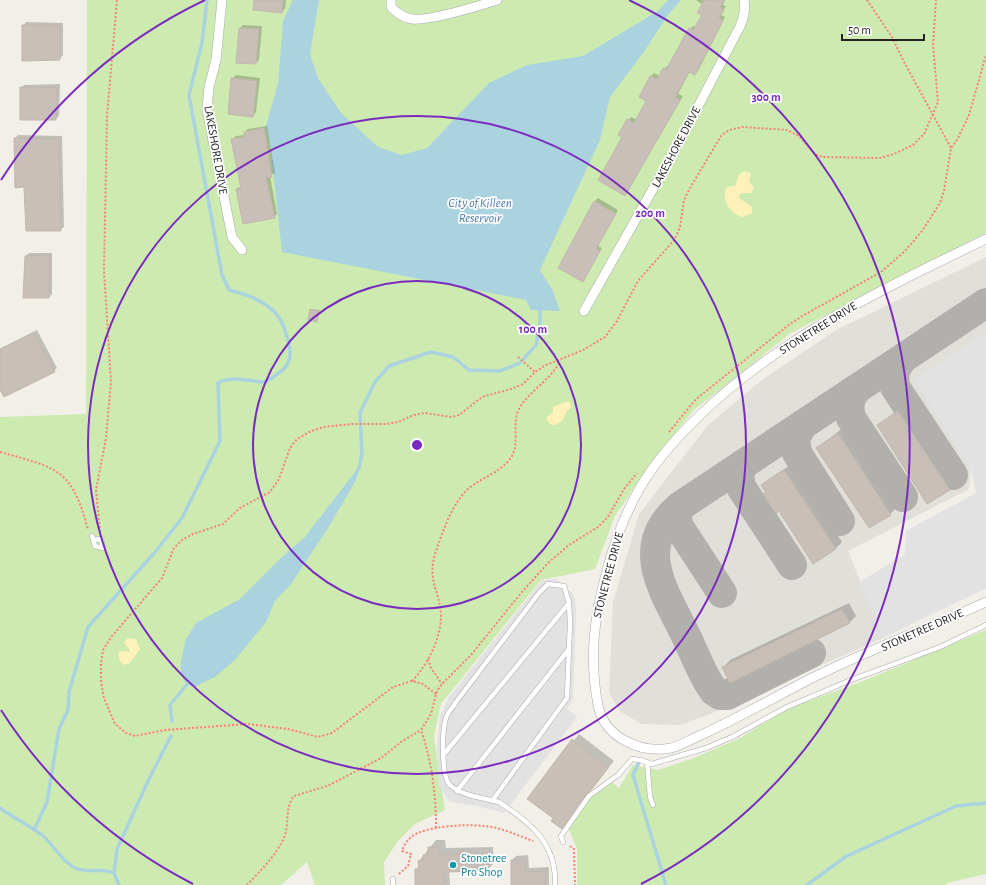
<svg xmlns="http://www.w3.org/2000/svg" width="986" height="885" viewBox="0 0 986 885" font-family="'Alegreya Sans',sans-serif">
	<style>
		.airport { fill: #e1dfda }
		.grass { fill: #cdebb0 }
		.sand { fill: #fff1ba }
		.parking { fill: #e2e2e2 }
		.water { fill: #aad3df }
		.shadow { fill: #0003 }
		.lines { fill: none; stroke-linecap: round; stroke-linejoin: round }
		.stream { stroke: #aad3df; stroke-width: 3.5 }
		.taxiway { stroke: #b1b0ac; stroke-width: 30 }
		.building { fill: #c7bfb8; stroke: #c4b6ab }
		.service-casing { stroke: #a9a9a9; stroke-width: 5.5 }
		.minor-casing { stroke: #a9a9a9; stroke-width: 10 }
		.path { stroke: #fa8072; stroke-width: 2; stroke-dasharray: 2 2; stroke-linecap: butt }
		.service { stroke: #fff; stroke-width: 4.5 }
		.minor { stroke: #fff; stroke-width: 9 }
		.ring { fill: none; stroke: #7b2cbf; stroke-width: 2 }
		.culture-dot { fill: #0f9aa8; stroke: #fff; stroke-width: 1.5 }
		.labels { text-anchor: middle; stroke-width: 3.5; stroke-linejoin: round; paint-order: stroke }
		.street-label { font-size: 12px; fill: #222; stroke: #fff }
		.culture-label { font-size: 12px; fill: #0d838f; stroke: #fff; text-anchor: start }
		.water-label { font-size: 13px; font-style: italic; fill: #4a7aab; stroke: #fff }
		.centre { fill: #7b2cbf; stroke: #fff; stroke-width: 2 }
		.ring-label { font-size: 12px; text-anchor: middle; font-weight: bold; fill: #7b2cbf; stroke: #fff; stroke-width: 3.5; stroke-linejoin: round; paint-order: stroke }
	</style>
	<rect width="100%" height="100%" fill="#f2efe9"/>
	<path class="airport" d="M986,257v76l-71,47 56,89 -2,20 -121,62 35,87 -173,76 -30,11 -39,-1 -21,-13 -11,-18 4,-91 26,-88 69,-89 55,-46 73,-49z"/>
	<path class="grass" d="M87,0h899v233l-195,100 -97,77 -44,54 -35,52 -20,53 -54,11 -100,124 -7,32 11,74 -30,14 -17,17 -14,21 1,23h-70l-8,-23 -26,23h-281v-468l86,-3z
		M986,630v244l-39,9 -1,2h-369v-36l-9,-22 21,-29 23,-16 7,6 14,-23 25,5 36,-12 46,-20 49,-30 69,-25z"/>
	<path class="sand" d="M744,171l7,2 -2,9 5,5 -3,6h-9l-3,2v3l13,9v6l-9,4c-12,-2 -23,-18 -16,-30l8,-1 4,-11z
		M568,401l2,2 1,5 -4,3 -5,10 -7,4 -5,-1 -4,-6 7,-6v-5z
		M128,638l8,1 4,10 -10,14 -6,2 -4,-4 -2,-7 3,-3 9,1 -1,-3 -5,-6z"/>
	<path class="parking" d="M986,333v255l-103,50 -23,-56 45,-28 1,-23 70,-38 -5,-24 -56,-89z
		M556,579l18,16 2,15 -3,89 -6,10 10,8 -73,96 -25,-7 -29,-4 -11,-16 -2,-41 3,-29 9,-19 93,-117z"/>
	<path class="water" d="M293,0h26l-9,54 8,24 23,35 37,34 24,8 25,-7 62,-65 38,-18 56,-9 75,-45 10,-11h13l-13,15 -25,38 -33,44 -10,43 -60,130 13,21 7,20 -29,-1 -5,-10 -244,-48 -11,-101 -5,-26 12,-41 5,-63z
		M361,464l-5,16 -28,48 -37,56 -16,17 -9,21 -31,38 -20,17 -21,10 -7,-2 -6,-10v-14l5,-22 10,-16 44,-24 42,-42 23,-20z"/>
	<path class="shadow" d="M255,0h31l-1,9 -4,3z
		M696,0h29l-2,5 3,1 -5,9 4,2 -27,54 -3,3 -5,-3 -12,23 5,2 -58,99 -2,-58 5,-17 3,-3 6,3 11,-19 -8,-4 11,-21 3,-3 6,3 4,-7 3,-3 2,1 21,-38 3,-3 3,1 7,-12v-10z
		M26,22l37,1v32l-4,4 -36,-33z
		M243,25l19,1 -3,34 -3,3 -16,-35z
		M236,75l24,3 -4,34 -3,4 -21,-37z
		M60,84l-1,32 -4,3 -34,-31 3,-3z
		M267,126l8,47 -5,3 7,38 -3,3 -37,-28 4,-3 -9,-46 4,-4 9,-1v-3l3,-3z
		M18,135l44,1 2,91 -4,3 -45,-92z
		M598,198l20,12 -20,36 4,2 -19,33 11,-79z
		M29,253h23v41l-3,3 -23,-41z
		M312,309l8,1 -4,11 -5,-11z
		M37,330l20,38 -3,3 -54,16v-38z
		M905,405l51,78 -6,7 -72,-64z
		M845,426l52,81 -7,7 -73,-65z
		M792,464l50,78 -7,7 -71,-55 2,-2 -4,-6 7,-7z
		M849,603l7,13 -7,7 -125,44 6,-7z
		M579,734l35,27 -53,66 -6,-9 -26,-19z
		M436,840h9l1,8 47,-1 1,16 -7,7 -38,1 1,14h-34v-15l4,-4 -1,-5z
		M528,855l1,13 20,-1v18h-37v-25l4,-4z"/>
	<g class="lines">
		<path class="stream" d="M359,468l3,-15 -2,-40 15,-31 14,-16 42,-14 22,5 16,13 31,1 20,-8 16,-18 4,-22v-16
			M172,721l-2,-16 19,-23
			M639,762l-6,13 33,110
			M0,808c13,10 29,17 42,27 12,10 19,26 33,33 12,6 27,-1 39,5
			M34,830l13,-28 12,-73 9,-19 1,-18 19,-65 68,-76 26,-33 38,-77 -2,-58c13,-8 30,-2 45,-1 4,0 9,-4 13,-7 20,-12 15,-28 8,-47 -7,-23 -34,-33 -55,-38l-7,-15 -33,-180 13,-52 5,-43
			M119,885l-5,-12 3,-24 32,-70 22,-43
			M807,885l38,-28 111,-51 30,-3"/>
		<path class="taxiway" d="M901,360l-7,13 1,14 58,88
			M857,389c-8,9 -9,17 -6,29l52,79
			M802,425l-7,14 2,14 43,68
			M743,464l-4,11 2,12 51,78
			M679,507l-3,7 3,13 43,66
			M811,653l-84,42h-7l-6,-4c-12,-16 -19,-37 -28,-55 -21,-44 -54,-88 -7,-129l307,-204"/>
	</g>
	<path class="building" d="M254,0h29l-1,13 -29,-3z
		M704,0h20l-4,8 4,2 -5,8 4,3 -28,54 -6,-3 -14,25 5,3 -55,96 -27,-16 24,-43 -4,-2 9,-16 7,4 12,-22 -7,-4 11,-21 7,3 6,-11 3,2 23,-42 4,2 9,-15 -5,-2z
		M22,25h38v35l-38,1z
		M239,28l20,1 -3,35 -20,-1z
		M231,78l26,3 -4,36 -25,-3z
		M20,87h37l-1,33h-36z
		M264,128l8,49 -6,1 9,40 -32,6 -7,-35 5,-1 -10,-49 14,-2 -1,-5z
		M14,138l45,1 2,92h-35l-2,-44 -9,1z
		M594,201l22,13 -20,35 4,2 -17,31 -25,-14z
		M50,255l-1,43h-26l2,-42z
		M310,309l9,2 -2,11 -9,-2z
		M33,333l22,39 -51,25 -4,-7v-41z
		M898,411l52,79 -23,14 -50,-79z
		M838,433l53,82 -22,13 -53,-80z
		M784,470l52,79 -23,15 -34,-53 -3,3 -13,-20 3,-1 -5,-8z
		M842,609l8,14 -120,60 -8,-16z
		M572,739l36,29 -16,21 -6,5 -24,35 -11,-8 2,-3 -26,-19z
		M428,847h11v8l48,-1v17l-44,1v13h-28v-16h4l-1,-8 5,-1v-5h5z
		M525,859v13l20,-1v14h-34v-25z"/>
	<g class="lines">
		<defs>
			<path id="service" d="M92,536l3,10 8,2 -2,-9 -7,1
				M444,754l125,-151
				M647,762l3,35 3,8
				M457,791l112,-142
				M492,801l75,-103 3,-74 -1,-21 -5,-17 -16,-2 -9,9 -83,109c-3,5 -8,10 -10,16 -4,11 -5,59 4,67 11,11 34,13 49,17 32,21 58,42 56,83
				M563,842l-2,-6 28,-40 29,-21 14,-16 8,1 12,4 54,-16 26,-11 55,-30 64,-27 89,-33 46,-22
				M393,885v-6"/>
			<path id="minor" d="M222,0l-6,60 -7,27 -2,23 25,127 10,13
				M391,0v7c6,6 12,11 21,12 18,2 67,-13 85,-19
				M986,239c-101,49 -204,97 -286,176 -25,24 -49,51 -65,82 -13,24 -22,50 -29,77 -12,44 -17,85 -8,131 6,32 42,49 73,43 10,-2 20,-9 30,-13 35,-16 69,-35 103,-53 59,-30 122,-53 182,-80
				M584,311l96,-170 57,-109c6,-10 9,-20 7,-32"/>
		</defs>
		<use href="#service" class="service-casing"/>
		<use href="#minor" class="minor-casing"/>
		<path class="path" d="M867,0l25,37 11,23 48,88
			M518,357l17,15
			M669,432l27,-33 94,-75 14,-9 77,-43 24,-21 17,-20 18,-28 4,-12 7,-43 6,-8 12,-25 17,-60
			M0,452c57,16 72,16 88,78
			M100,532l-4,-42 10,-52 5,-56 -7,-111 3,-155 10,-116
			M428,659l3,9 11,16
			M412,681c15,-15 29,-43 29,-65 -1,-26 -15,-36 -5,-65 7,-20 16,-47 32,-62 13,-11 31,-16 42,-30 11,-14 1,-35 9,-50 10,-18 32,-29 41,-48
			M436,694l-13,-10 -11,-3 -19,6 -61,46 -14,4 -30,-8 -41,-5 -82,6 -30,6 -9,-3 -11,-9 -11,-26 -3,-17v-18l2,-13 9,-14 50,-58 12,-30 8,-8 11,-6 30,-10 17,-16 30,-16 9,-13 11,-31 7,-9 12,-7 14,-5 29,-3h34l12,-2 16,-7 11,-2 26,4 8,-2 23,-18 29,-8 12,-5 12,-12 11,-7 37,-15 22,-13 12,-16 21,-40 37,-42 5,-12 4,-27 6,-12 31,-52 8,-6 14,-3 44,3 12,6 16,18 7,3 58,1 14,-4 19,-9 11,-11 14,-32 -5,-57 3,-45
			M436,828c0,-33 -4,-66 -15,-98l10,-16 6,-23 5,-7 29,-29 50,-62 27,-30 21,-18 29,-18 10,-10 16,-28 13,-16
			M570,846l4,3 1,36
			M399,874l9,-8 3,-12 -9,-3c3,-8 8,-15 16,-18 17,-7 47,-9 65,-7 17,1 34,9 50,15
			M247,885c13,-14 31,-31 38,-50 4,-12 0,-28 9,-39l33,-10 18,-9 36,-19 20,-16 20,-12"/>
		<use href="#service" class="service"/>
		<use href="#minor" class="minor"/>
	</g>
	<g class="ring">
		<circle cx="417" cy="445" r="164"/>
		<circle cx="417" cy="445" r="329"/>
		<path d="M193 884A493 493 0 0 1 1 710M1 180A493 493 0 0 1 205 0M629 0A493 493 0 0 1 641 884"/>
	</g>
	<circle class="culture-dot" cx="453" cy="865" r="4"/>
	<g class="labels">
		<g class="street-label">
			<text transform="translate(676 147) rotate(-62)" y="4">LAKESHORE DRIVE</text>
			<text transform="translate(216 150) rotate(80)" y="4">LAKESHORE DRIVE</text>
			<text transform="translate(818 328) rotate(-32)" y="4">STONETREE DRIVE</text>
			<text transform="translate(608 575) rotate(-75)" y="4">STONETREE DRIVE</text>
			<text transform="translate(922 630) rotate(-24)" y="4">STONETREE DRIVE</text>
		</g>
		<g class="culture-label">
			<text x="461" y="862">Stonetree<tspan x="461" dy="14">Pro Shop</tspan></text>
		</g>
		<g class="water-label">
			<text x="480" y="207">City of Killeen<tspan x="480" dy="15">Reservoir</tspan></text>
		</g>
	</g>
	<circle cx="417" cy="445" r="6" class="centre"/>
	<g class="ring-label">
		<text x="766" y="101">300 m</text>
		<text x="650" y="217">200 m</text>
		<text x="533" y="333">100 m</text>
	</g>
	<path d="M842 34v6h82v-6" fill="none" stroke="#222222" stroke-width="2"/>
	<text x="848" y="34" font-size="12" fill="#222222" stroke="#ffffff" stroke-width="3" paint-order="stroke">50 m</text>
</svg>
